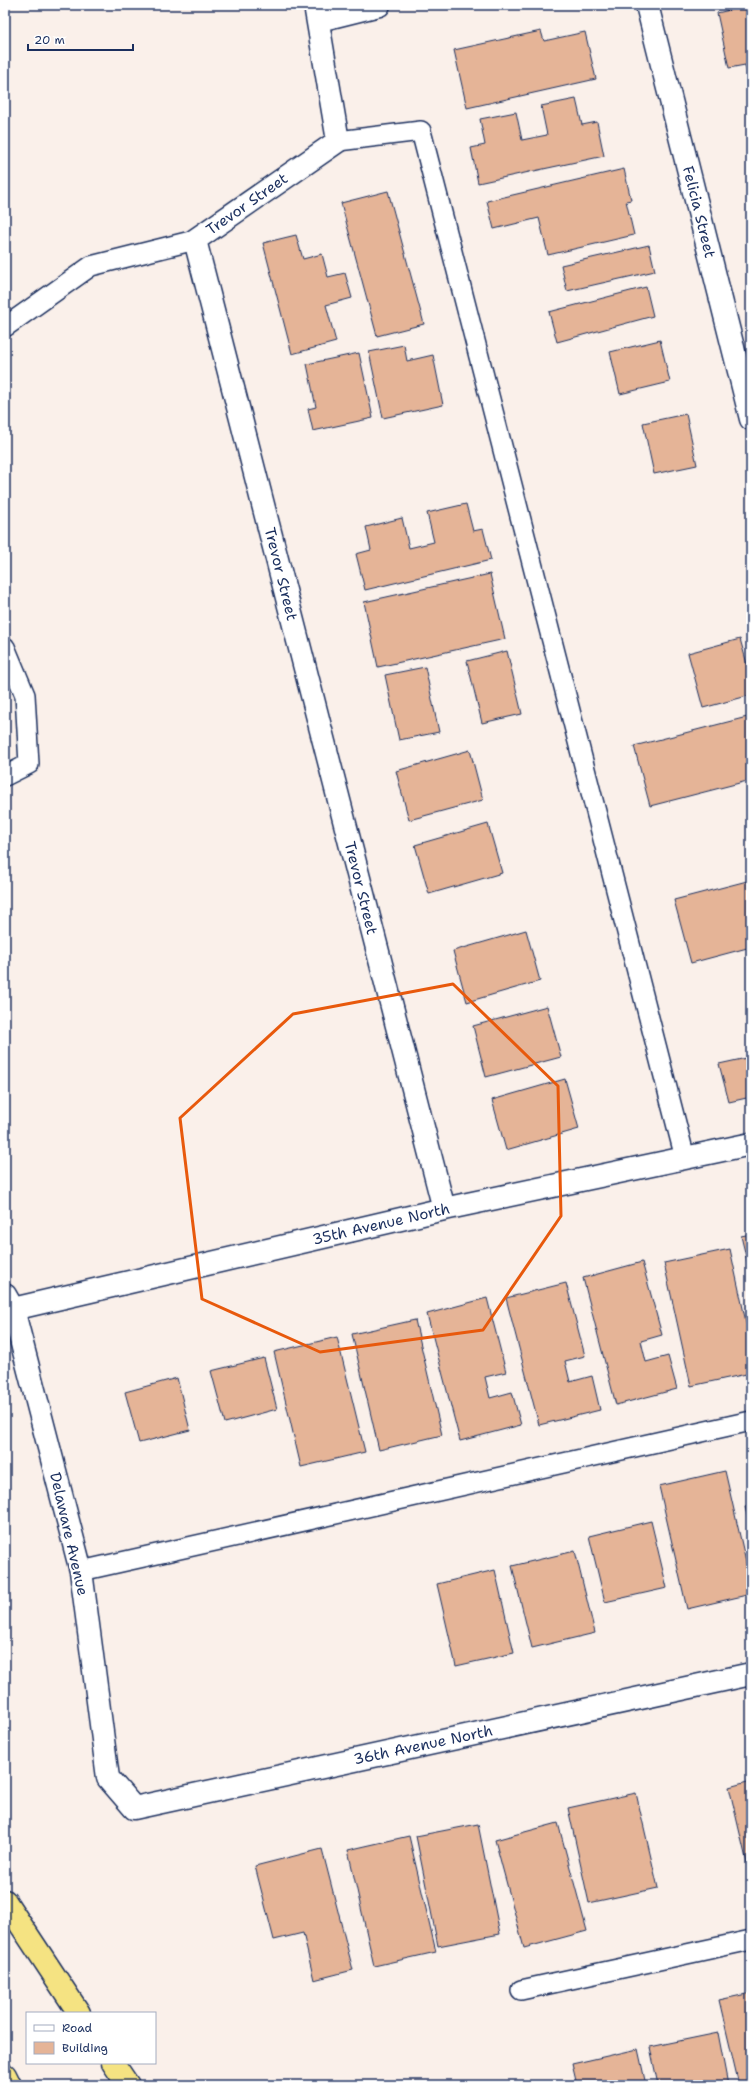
<svg xmlns="http://www.w3.org/2000/svg" width="756" height="2090" viewBox="0 0 756 2090" font-family="'Shantell Sans',sans-serif">
	<style>
		.building { fill: #e5b497; stroke: #1b2f5e }
		.lines { fill: none; stroke-linecap: round; stroke-linejoin: round }
		.lane-casing { stroke: #1b2f5e; stroke-width: 22 }
		.street-casing { stroke: #1b2f5e; stroke-width: 25 }
		.highway-casing { stroke: #1b2f5e; stroke-width: 25 }
		.lane { stroke: #fff; stroke-width: 19 }
		.street { stroke: #fff; stroke-width: 22 }
		.highway { stroke: #f5e382; stroke-width: 22 }
		.marked { fill: none; stroke: #e8590c; stroke-width: 3; stroke-linejoin: round }
		.labels { text-anchor: middle; stroke-width: 4; stroke-linejoin: round; paint-order: stroke }
		.street-label { font-size: 15px; fill: #1b2f5e; stroke: #fff }
	</style>
	<rect width="100%" height="100%" fill="#faf0ea"/>
	<filter id="ink" filterUnits="userSpaceOnUse"><feTurbulence type="fractalNoise" baseFrequency=".025" numOctaves="2"/><feDisplacementMap in="SourceGraphic" scale="8" xChannelSelector="R" yChannelSelector="G"/><feConvolveMatrix kernelMatrix="1 2 1 2 8 2 1 2 1" color-interpolation-filters="sRGB"/></filter>
	<g filter="url(#ink)">
		<path class="building" d="M751,5v86l-6,-26 -16,3 -12,-55z
			M541,31l3,10 41,-9 11,47 -129,29 -13,-58z
			M576,99l6,26 15,-3 7,34 -126,27 -7,-35 14,-3 -5,-26 36,-7 6,28 25,-5 -6,-29z
			M624,169l7,31 -5,1 8,34 -86,20 -9,-37 -45,11 -7,-28z
			M388,191l36,133 -47,12 -36,-133z
			M296,235l7,24 19,-5 6,23 17,-4 7,25 -26,7 10,37 -44,12 -29,-111z
			M649,245l6,26 -88,20 -6,-26z
			M646,287l7,29 -96,26 -8,-30z
			M660,340l10,42 -50,12 -10,-42z
			M404,345l3,16 26,-6 10,50 -60,13 -14,-66z
			M359,353l14,65 -60,13 -5,-22 8,-2 -9,-43z
			M686,414l11,51 -43,9 -11,-51z
			M466,504l7,27 10,-2 8,31 -126,30 -9,-36 15,-4 -5,-23 36,-9 7,30 25,-6 -7,-29z
			M490,574l15,65 -127,28 -14,-65z
			M740,639l11,39v17l-48,13 -15,-55z
			M507,651l15,63 -40,9 -15,-62z
			M425,667l14,65 -40,8 -14,-65z
			M751,716v64l-101,26 -16,-60z
			M470,750l13,50 -74,20 -13,-49z
			M488,824l14,49 -73,21 -14,-49z
			M751,880v67l-60,16 -17,-63z
			M526,930l14,51 -73,21 -14,-51z
			M547,1006l14,51 -75,20 -13,-51z
			M751,1057v40l-22,5 -10,-38z
			M565,1079l14,50 -73,21 -14,-50z
			M751,1234v43l-10,-41z
			M730,1249l21,96v28l-60,13 -27,-123z
			M642,1262l20,73 -21,6 5,21 22,-6 9,33 -61,16 -33,-127z
			M566,1283l19,73 -20,5 5,21 22,-6 8,34 -61,15 -33,-127z
			M487,1298l19,74 -21,5 5,21 22,-6 9,33 -61,16 -33,-127z
			M415,1320l27,115 -63,15 -27,-116z
			M337,1337l28,115 -64,15 -27,-115z
			M264,1358l13,51 -52,14 -14,-52z
			M177,1378l13,52 -51,13 -14,-51z
			M725,1471l26,113v10l-64,15 -28,-123z
			M751,1506v25l-6,-24z
			M651,1521l16,67 -62,14 -16,-66z
			M575,1551l20,82 -63,15 -20,-82z
			M495,1570l19,83 -58,13 -19,-82z
			M751,1781v99l-22,-93z
			M636,1793l22,95 -69,15 -21,-95z
			M558,1823l29,108 -63,17 -29,-108z
			M478,1824l22,110 -62,12 -22,-110z
			M409,1836l27,116 -62,14 -26,-116z
			M322,1849l31,121 -39,10 -11,-47 -29,7 -19,-74z
			M751,1993v92h-12l-20,-85z
			M718,2033l10,52h-70l-8,-38z
			M638,2049l8,36h-69l-5,-21z"/>
		<g class="lines">
			<defs>
				<path id="lane" d="M338,141l83,-10 264,1027
					M5,327l86,-61 104,-26
					M5,647l20,48 4,69 -24,12
					M81,1571l670,-150
					M521,1990l230,-50"/>
				<path id="street" d="M315,5l23,136 -143,99 249,969
					M647,5l104,414
					M319,20l60,-15
					M5,1295l8,14 68,262 27,207 26,30 617,-134
					M13,1309l431,-100 307,-65"/>
				<path id="highway" d="M5,1901l74,112
					M113,2063l15,22
					M5,2075l5,10"/>
			</defs>
			<use href="#lane" class="lane-casing"/>
			<use href="#street" class="street-casing"/>
			<use href="#highway" class="highway-casing"/>
			<use href="#lane" class="lane"/>
			<use href="#street" class="street"/>
			<use href="#highway" class="highway"/>
		</g>
	</g>
	<path class="marked" d="M453,984l105,102 3,130 -78,114 -163,22 -118,-53 -22,-181 113,-104z"/>
	<g class="labels">
		<g class="street-label">
			<text transform="translate(247 204) rotate(-35)" y="5">Trevor Street</text>
			<text transform="translate(699 212) rotate(76)" y="5">Felicia Street</text>
			<text transform="translate(281 574) rotate(76)" y="5">Trevor Street</text>
			<text transform="translate(361 888) rotate(76)" y="5">Trevor Street</text>
			<text transform="translate(381 1224) rotate(-13)" y="5">35th Avenue North</text>
			<text transform="translate(69 1534) rotate(77)" y="5">Delaware Avenue</text>
			<text transform="translate(423 1745) rotate(-12)" y="5">36th Avenue North</text>
		</g>
	</g>
	<rect width="756" height="2090" fill="none" stroke="#fff" stroke-width="20"/>
	<rect x="10" y="10" width="736" height="2070" fill="none" stroke="#1b2f5e" stroke-width="1.5" filter="url(#ink)"/>
	<rect x="26" y="2012" width="130" height="52" fill="#ffffff" stroke="#a4acbf"/>
	<rect x="34" y="2025" width="20" height="6" fill="#ffffff" stroke="#a4acbf"/>
	<text x="62" y="2032" font-size="12" fill="#1b2f5e">Road</text>
	<rect x="34" y="2042" width="20" height="12" fill="#e5b497" stroke="#a4acbf"/>
	<text x="62" y="2052" font-size="12" fill="#1b2f5e">Building</text>
	<path d="M28 44v6h105v-6" fill="none" stroke="#1b2f5e" stroke-width="2"/>
	<text x="34" y="44" font-size="12" fill="#1b2f5e" stroke="#ffffff" stroke-width="3" paint-order="stroke">20 m</text>
</svg>
